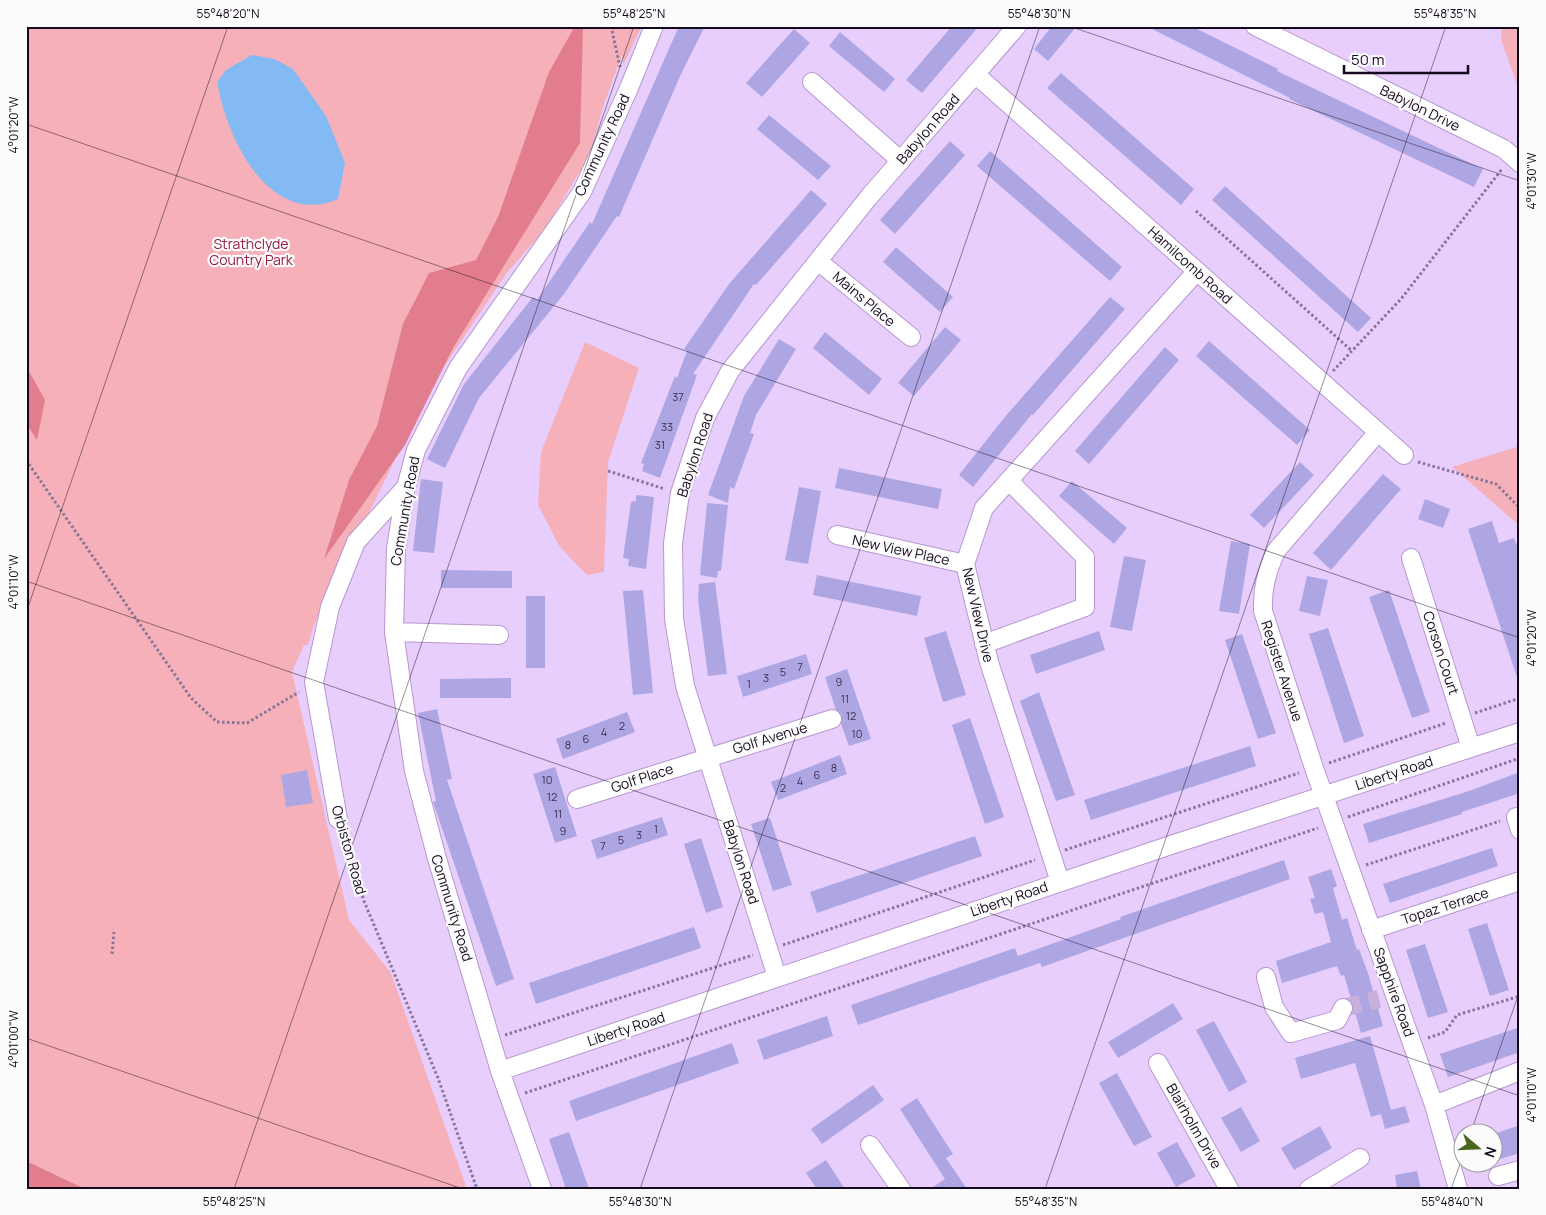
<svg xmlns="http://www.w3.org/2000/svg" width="1546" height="1215" viewBox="0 0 1546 1215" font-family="Manrope,sans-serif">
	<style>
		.green { fill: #f5b0b9 }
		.forest { fill: #e27d8e }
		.water { fill: #83baf3 }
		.building { fill: #aea6e3 }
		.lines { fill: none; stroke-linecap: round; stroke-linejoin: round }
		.minor-tunnel { stroke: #c8b0db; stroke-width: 18; stroke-dasharray: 18 9; stroke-linecap: butt }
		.minor-casing { stroke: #b797cf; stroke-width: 20 }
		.path { stroke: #897598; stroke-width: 3; stroke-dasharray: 2.5 2.5; stroke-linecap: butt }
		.minor { stroke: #fff; stroke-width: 18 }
		.ticks { fill: none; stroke: #15091d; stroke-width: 1; stroke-opacity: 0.45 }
		.labels { text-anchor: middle; stroke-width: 4.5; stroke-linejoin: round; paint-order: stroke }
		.number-label { font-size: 11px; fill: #3b304e }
		.street-label { font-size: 14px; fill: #15091d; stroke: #fbfbfb }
		.park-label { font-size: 14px; fill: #951d40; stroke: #fbfbfb }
		.neatline { fill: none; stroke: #15091d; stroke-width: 2 }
		.ticks-label { font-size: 12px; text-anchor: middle; fill: #15091d }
	</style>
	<rect width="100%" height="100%" fill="#e8cefd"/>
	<path class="green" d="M26,26h616l-19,39 -1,-10 -19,52 -13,48 -45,74 -39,45 -75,112 -117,239 -6,20h-4l-12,27 57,248 42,53 76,216h-441z
		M1502,26h18v66l-19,-52z
		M585,342l54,26 -31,94 -4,110 -17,3 -27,-28 -22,-42 3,-53z
		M1520,446v80l-68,-59z"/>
	<path class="forest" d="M575,26h8l-3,117 -127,205 -48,97 -81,114 25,-79 28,-54 26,-102 26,-51 47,-13 22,-43 51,-145z
		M26,366l19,34 -8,40 -11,-17z
		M26,1161l59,28h-59z"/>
	<path class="water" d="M252,55l22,4 19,10 33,47 19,47 -7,36c-54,24 -94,-31 -110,-77 -5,-12 -8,-27 -11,-40l9,-12z"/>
	<path class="building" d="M679,26h26l-24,48 -62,143 -2,-1 -53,78 -85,104 -34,70 -18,-9 37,-75 69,-87 4,3 53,-78 2,2z
		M952,26h27l-57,67 -16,-13z
		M1052,26h25l-29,35 -14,-12z
		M1146,26h45l87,43 -1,2 206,98 -9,18 -185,-88 1,-1z
		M794,29l16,14 -48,54 -16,-14z
		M840,32l55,47 -11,13 -55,-46z
		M1061,73l133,116 -13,16 -134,-117z
		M769,115l62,51 -13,14 -61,-51z
		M950,141l15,14 -70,79 -15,-14z
		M990,151l132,116 -12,14 -133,-115z
		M1225,186l146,132 -13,14 -146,-132z
		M811,190l16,14 -71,81 -2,-1 -61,90 4,1 -37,103 -18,-7 2,-7 -3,-1 34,-87 2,2 10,-27 -3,-2 45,-65z
		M896,247l57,50 -13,15 -57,-50z
		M1110,297l15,12 -92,106 -1,-1 -59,73 -14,-12 45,-57z
		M945,327l16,13 -47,56 -16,-13z
		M825,332l57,47 -13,16 -56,-47z
		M779,339l17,10 -40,66 -6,18 4,1 -20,55 -4,-2 -2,16 -20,-8 36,-99z
		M1209,341l101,89 -13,15 -101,-89z
		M1165,347l14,13 -90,104 -14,-13z
		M1300,462l14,13 -50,53 -14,-13z
		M839,468l103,21 -4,20 -103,-21z
		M1383,474l18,15 -70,81 -18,-17z
		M421,479l22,3 -9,71 -21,-2z
		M1072,481l55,47 -13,16 -55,-48z
		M799,487l22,4 -13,73 -23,-4z
		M636,495l18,2 -8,72 -18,-3 1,-7 -6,-1 8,-56 5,-1z
		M1425,499l25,10 -7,19 -25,-9z
		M707,503l21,2 -7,66h-3l-1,7 -17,-3z
		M1492,521l7,22 15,-5 6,16v123h-3l-49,-148z
		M1231,541l19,3 -11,70 -20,-3z
		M1124,556l22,4 -14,71 -22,-4z
		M441,570l71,1v17h-71z
		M817,575l104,21 -4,20 -104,-21z
		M1307,576l21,4 -8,36 -21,-5z
		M715,582l12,92 -19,2 -10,-76 1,-16z
		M643,590l10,103 -20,2 -10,-104z
		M1389,590l41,122 -18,6 -43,-121z
		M526,596h19v72h-19z
		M1328,628l36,108 -20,7 -35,-109z
		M946,631l20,64 -23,7 -19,-64z
		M1099,631l6,19 -69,24 -6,-19z
		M1242,634l34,99 -18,6 -33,-99z
		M806,654l6,20 -69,23 -6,-21z
		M847,669l24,70 -22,7 -8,-22 1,-9 -6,-5 -11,-33z
		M511,678v20h-71v-19z
		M1039,692l36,103 -19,6 -36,-100z
		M437,709l15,70 -5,1 67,199 -18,7 -63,-184 3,-1 -18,-88z
		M627,712l8,20 -72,27 -7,-20z
		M970,718l34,99 -19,7 -33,-99z
		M1250,746l6,20 -165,54 -7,-20z
		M840,755l7,19 -69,26 -7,-18z
		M555,767l22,69 -22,7 -22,-69z
		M307,770l6,33 -27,4 -5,-32z
		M1520,772v21l-58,19v2l-93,29 -6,-19 106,-33z
		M662,817l6,18 -71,24 -6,-19z
		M770,818l22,67 -19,6 -22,-67z
		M975,836l7,20 -165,57 -7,-21z
		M701,838l22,69 -17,6 -22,-69z
		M1492,848l6,18 -108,37 -7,-19z
		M1284,860l6,19 -248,88 -2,-4 -182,62 -7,-20 164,-57 3,8 103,-37 -1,-2z
		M1331,869l6,17 -4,2 9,32 5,-2 10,32 2,-1 9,24 15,53 -22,7 -17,-58 -3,1 -4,-10 -55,17 -6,-22 55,-19 -8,-30 -8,2 -5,-15 5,-1 -7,-21z
		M1487,923l22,67 -19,6 -22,-67z
		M694,927l7,21 -165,56 -7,-21z
		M1425,944l23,68 -20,6 -22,-68z
		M1173,1003l10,16 -65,39 -10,-16z
		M827,1016l6,20 -69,24 -7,-20z
		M1214,1021l33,61 -18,10 -33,-62z
		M1520,1027v25l-72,25 -8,-23z
		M1370,1036l21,74 14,-4 5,16 -25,7 -4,-15 -10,3 -16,-54 -54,16 -6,-21z
		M732,1043l7,20 -163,58 -7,-20z
		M1117,1073l35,64 -18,9 -35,-63z
		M873,1085l11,15 -62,44 -11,-15z
		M917,1098l36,56 -7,4 21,31h-37l15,-10 -45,-70z
		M1241,1107l19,34 -19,11 -20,-34z
		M1520,1125v28l-26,8v-27z
		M1320,1126l12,22 -38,22 -13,-22z
		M569,1132l20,57h-23l-17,-50z
		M1177,1142l19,34 -20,11 -19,-34z
		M826,1160l19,29h-28l-11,-16z
		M1417,1171l4,18h-24l-2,-14z"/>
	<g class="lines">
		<path class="minor-tunnel" d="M1343,1008l36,-9"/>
		<defs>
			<path id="minor" d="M1255,26l249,123 16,14
				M975,74l429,381
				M812,82l89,79
				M818,261l93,76
				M1378,432l-102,119c-9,20 -14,37 -13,60l51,157 120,337 24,84
				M837,535l128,29
				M1411,558l60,190
				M394,632l105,3
				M984,644l101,-37v-50l-76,-76
				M577,799l255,-80
				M1516,817l4,13
				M338,819l-24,-137 16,-75 26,-65 50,-55
				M1060,882l-71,-220 -24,-98 19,-56 213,-237
				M1371,930l149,-49
				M777,977l-92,-291 -11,-67 -1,-76 7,-50 25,-75 25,-47 139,-174 148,-171
				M1266,977l8,30 17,26 46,-13 6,-12
				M1158,1063l71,126
				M500,1071l674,-227 346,-112
				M1434,1105l86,-34
				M870,1145l31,44
				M1498,1176l22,-6
				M542,1189l-42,-118 -64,-216 -22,-84 -20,-139 2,-84 10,-61 10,-37 42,-82 124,-176 47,-104 25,-62
				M1309,1189l51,-31"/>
		</defs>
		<use href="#minor" class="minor-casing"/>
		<path class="path" d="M611,26l9,41
			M1196,211l155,139
			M1333,371l68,-72 101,-130
			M26,460l165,238 26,24 30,1 52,-31
			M1418,462l78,22 24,24
			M608,471l57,18
			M1475,713l45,-15
			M1329,763l117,-40
			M1348,817l172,-59
			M342,834l22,67 74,177 39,111
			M1065,850l234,-77
			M1366,865l134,-44
			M783,945l252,-85
			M112,954l2,-22
			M505,1035l248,-80
			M1428,1038l17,-6 12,-17 63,-19
			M525,1093l793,-265"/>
		<use href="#minor" class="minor"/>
	</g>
	<path class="ticks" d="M1069,26l451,155M26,124l1494,514M26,581l1494,515M26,613l202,-587M26,1038l437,151M1471,1132l49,-142M234,1189l400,-1163M640,1189l400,-1163M1045,1189l401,-1163M1451,1189l13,-36"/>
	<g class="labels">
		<g class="number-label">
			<text x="678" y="401">37</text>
			<text x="667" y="431">33</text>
			<text x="660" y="449">31</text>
			<text x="800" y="671">7</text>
			<text x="783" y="676">5</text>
			<text x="766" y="682">3</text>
			<text x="839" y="686">9</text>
			<text x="749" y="688">1</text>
			<text x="845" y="703">11</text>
			<text x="851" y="720">12</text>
			<text x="622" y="730">2</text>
			<text x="604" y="736">4</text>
			<text x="857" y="738">10</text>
			<text x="586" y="743">6</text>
			<text x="568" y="749">8</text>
			<text x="834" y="772">8</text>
			<text x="817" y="779">6</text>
			<text x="547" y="784">10</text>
			<text x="800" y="785">4</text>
			<text x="783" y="792">2</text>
			<text x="552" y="801">12</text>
			<text x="558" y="818">11</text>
			<text x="656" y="833">1</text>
			<text x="563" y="835">9</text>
			<text x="639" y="839">3</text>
			<text x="621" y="844">5</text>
			<text x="603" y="850">7</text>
		</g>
		<g class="street-label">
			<text transform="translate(1420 108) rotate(26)" y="5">Babylon Drive</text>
			<text transform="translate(928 129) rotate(-49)" y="5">Babylon Road</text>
			<text transform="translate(602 145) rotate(-65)" y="5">Community Road</text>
			<text transform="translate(1190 265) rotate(42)" y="5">Hamilcomb Road</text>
			<text transform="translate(864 299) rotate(40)" y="5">Mains Place</text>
			<text transform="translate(695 455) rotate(-72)" y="5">Babylon Road</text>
			<text transform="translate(405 511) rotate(-80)" y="5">Community Road</text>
			<text transform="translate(901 550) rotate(12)" y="5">New View Place</text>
			<text transform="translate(978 615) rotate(77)" y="5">New View Drive</text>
			<text transform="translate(1441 653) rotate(72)" y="5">Corson Court</text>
			<text transform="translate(1282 671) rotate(72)" y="5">Register Avenue</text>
			<text transform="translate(770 738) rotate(-17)" y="5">Golf Avenue</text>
			<text transform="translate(1394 773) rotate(-18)" y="5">Liberty Road</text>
			<text transform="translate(642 778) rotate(-18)" y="5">Golf Place</text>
			<text transform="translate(349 850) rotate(74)" y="5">Orbiston Road</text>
			<text transform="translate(741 862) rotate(72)" y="5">Babylon Road</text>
			<text transform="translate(1009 899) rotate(-19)" y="5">Liberty Road</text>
			<text transform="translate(1445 906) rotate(-18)" y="5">Topaz Terrace</text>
			<text transform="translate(452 908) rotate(73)" y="5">Community Road</text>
			<text transform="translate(1394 992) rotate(70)" y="5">Sapphire Road</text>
			<text transform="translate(626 1029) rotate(-18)" y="5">Liberty Road</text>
			<text transform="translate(1194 1126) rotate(60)" y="5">Blairholm Drive</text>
		</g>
		<g class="park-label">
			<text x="251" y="249">Strathclyde<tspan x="251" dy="16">Country Park</tspan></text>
		</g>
	</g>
	<rect width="1546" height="1215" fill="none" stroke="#fbfbfb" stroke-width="55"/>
	<g transform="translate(1478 1148) rotate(109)"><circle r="24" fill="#fbfbfb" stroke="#9f9aa2"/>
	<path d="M0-4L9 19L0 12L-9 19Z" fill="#47671d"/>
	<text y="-8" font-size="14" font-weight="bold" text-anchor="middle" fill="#15091d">N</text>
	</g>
	<path d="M1344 65v8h124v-8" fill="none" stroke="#15091d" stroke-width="2.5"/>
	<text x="1351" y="65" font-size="15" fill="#15091d" stroke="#fbfbfb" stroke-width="4" paint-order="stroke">50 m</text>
	<rect x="28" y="28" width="1490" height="1160" class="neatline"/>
	<g class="ticks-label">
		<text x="228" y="18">55°48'20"N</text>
		<text x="634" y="18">55°48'25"N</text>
		<text x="1039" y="18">55°48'30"N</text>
		<text x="1445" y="18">55°48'35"N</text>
		<text transform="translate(14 125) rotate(-90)" y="4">4°01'20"W</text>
		<text transform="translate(1532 181) rotate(-90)" y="4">4°01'30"W</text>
		<text transform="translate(14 582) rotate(-90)" y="4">4°01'10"W</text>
		<text transform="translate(1532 638) rotate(-90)" y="4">4°01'20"W</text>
		<text transform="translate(14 1039) rotate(-90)" y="4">4°01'00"W</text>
		<text transform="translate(1532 1095) rotate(-90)" y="4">4°01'10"W</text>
		<text x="234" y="1206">55°48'25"N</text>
		<text x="640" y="1206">55°48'30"N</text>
		<text x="1046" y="1206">55°48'35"N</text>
		<text x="1452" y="1206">55°48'40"N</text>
	</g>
</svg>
